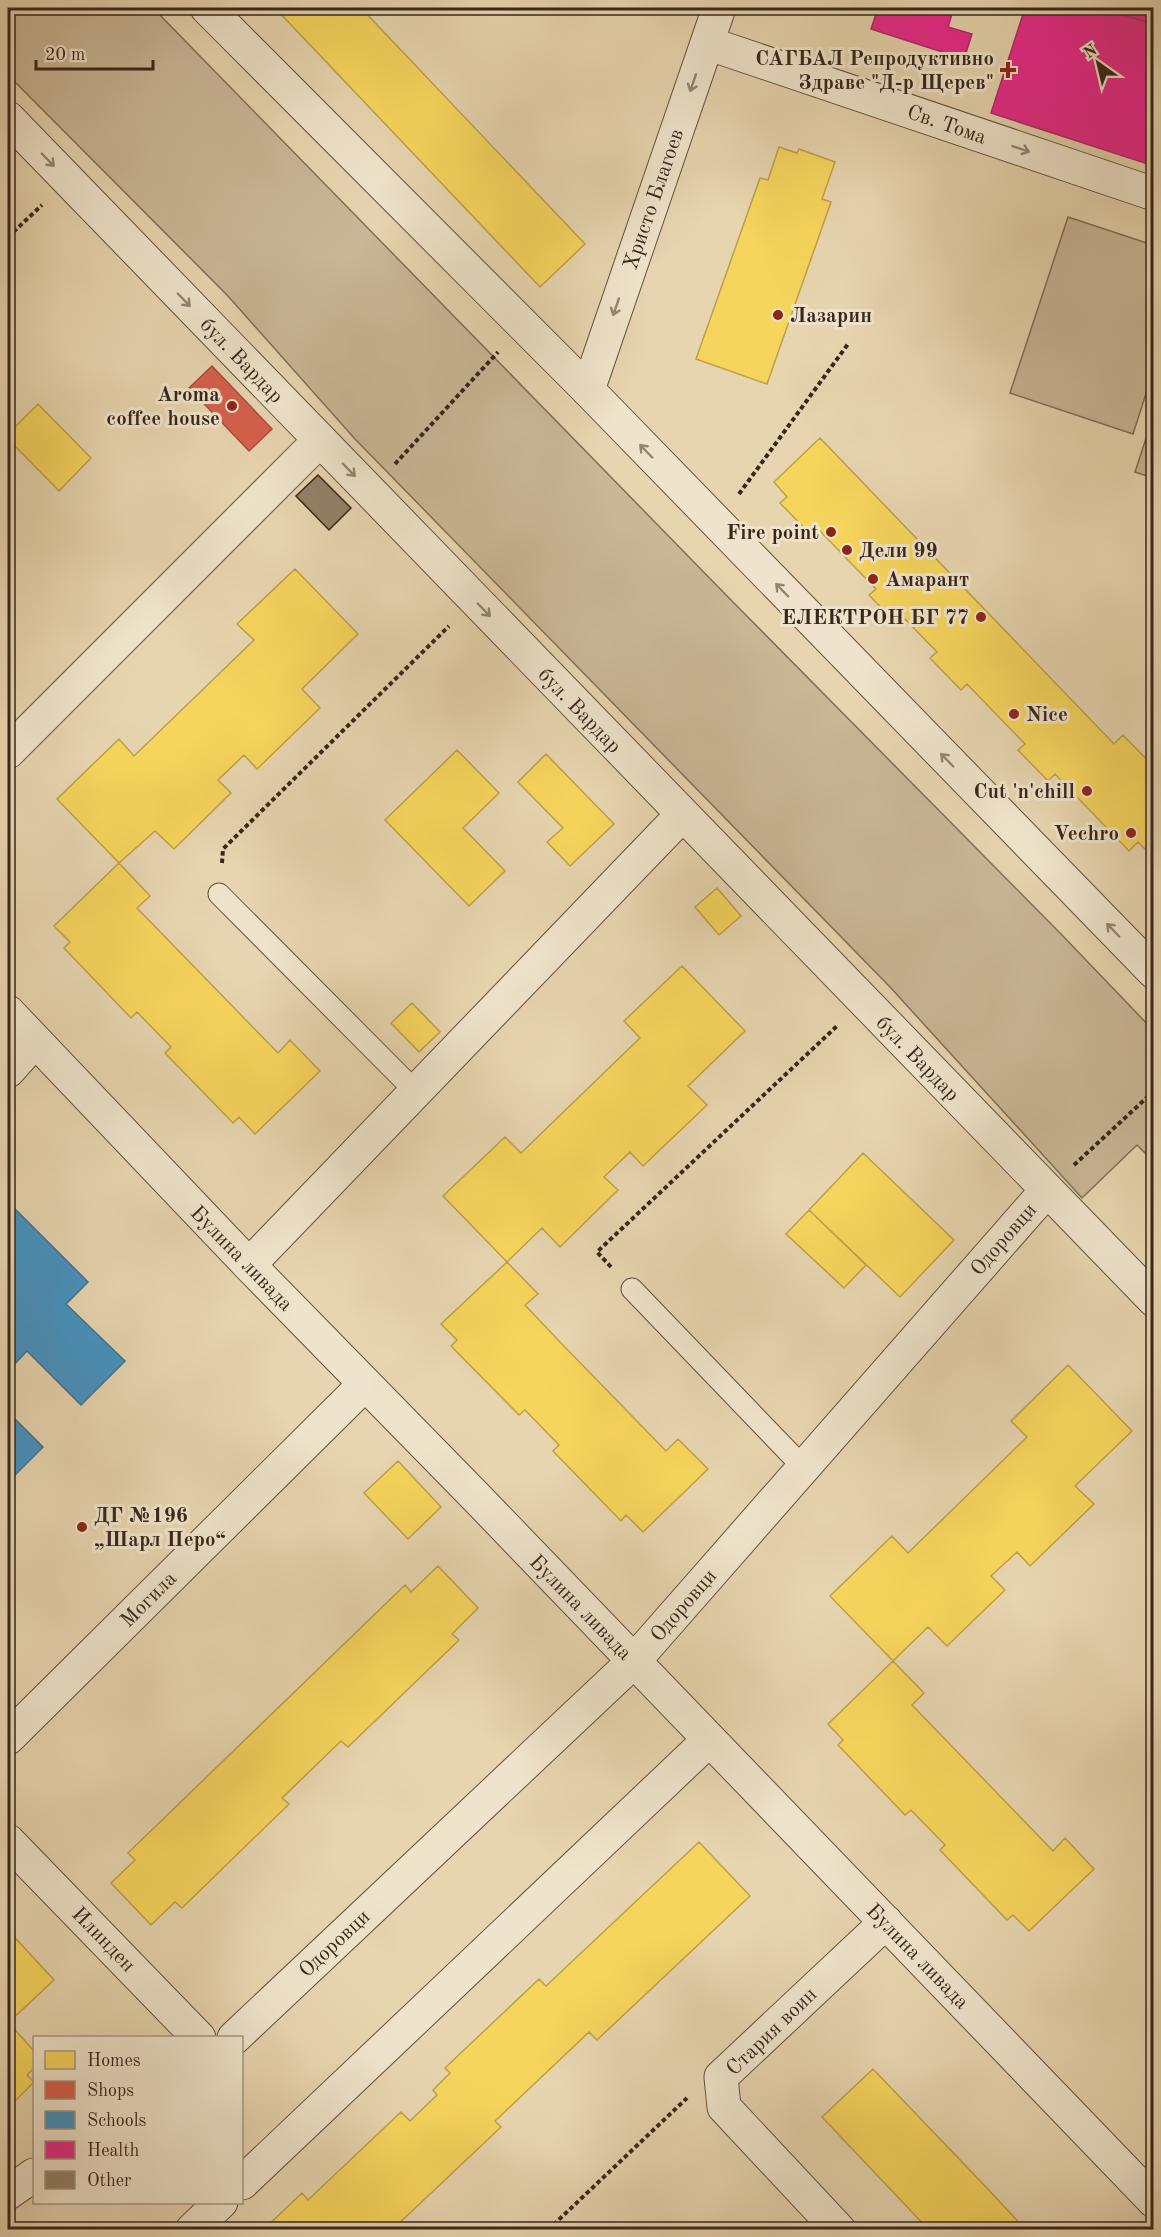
<svg xmlns="http://www.w3.org/2000/svg" width="1161" height="2237" viewBox="0 0 1161 2237" font-family="'Old Standard TT',serif">
	<style>
		.green { fill: #c9b796; stroke: #806e59; stroke-width: 1.5 }
		.homes { fill: #f6d55c; stroke: #bda049; stroke-width: 1.5 }
		.shops { fill: #d6604d; stroke: #a64f3e; stroke-width: 1.5 }
		.schools { fill: #4393c3; stroke: #3f7291; stroke-width: 1.5 }
		.health { fill: #e7298a; stroke: #b22869; stroke-width: 1.5 }
		.building { fill: #938168; stroke: #37261c; stroke-width: 1.5 }
		.lines { fill: none; stroke-linecap: round; stroke-linejoin: round }
		.service-casing { stroke: #635241; stroke-width: 23 }
		.minor-casing { stroke: #635241; stroke-width: 35 }
		.tertiary-casing { stroke: #635241; stroke-width: 35 }
		.path { stroke: #37261c; stroke-width: 4; stroke-dasharray: 4.5 3; stroke-linecap: butt }
		.service { stroke: #efe4cb; stroke-width: 21 }
		.minor { stroke: #efe4cb; stroke-width: 33 }
		.tertiary { stroke: #efe4cb; stroke-width: 33 }
		.oneway { stroke: #938574 }
		.poi-dot { fill: #8f2418; stroke: #efe4cb; stroke-width: 2 }
		.labels { text-anchor: middle; stroke-width: 6; stroke-linejoin: round; paint-order: stroke }
		.poi-label { font-size: 21px; font-weight: bold; fill: #37261c; stroke: #efe4cb; text-anchor: end }
		.street-label { font-size: 21px; fill: #37261c; stroke: #efe4cb }
	</style>
	<rect width="100%" height="100%" fill="#e7d5af"/>
	<filter id="stains"><feTurbulence type="fractalNoise" baseFrequency=".00333" numOctaves="4"/><feColorMatrix values="0 0 0 0 .2 0 0 0 0 .09 0 0 0 0 .02 0 0 0 .5 -.17"/></filter>
	<radialGradient id="worn" r=".72"><stop offset=".6" stop-color="#630" stop-opacity="0"/><stop offset="1" stop-color="#630" stop-opacity=".3"/></radialGradient>
	<path class="green" d="M8,8h145l576,590 332,336 92,96v131l-16,-16 -55,53 -192,-211 -535,-548 -128,-144 -219,-220z
		M1068,217l85,28v127l-20,62 -123,-41z
		M1153,417v61l-18,-6z"/>
	<path class="homes" d="M275,8h86l224,236 -45,43z
		M779,147l18,6 2,-4 36,13 -13,37 9,3 -64,182 -71,-25 64,-181 8,2z
		M38,404l53,54 -32,33 -51,-52v-5z
		M820,438l294,306 9,-9 31,32v91l-16,-16 -9,9 -74,-77 -7,7 -30,-31 7,-6 -58,-60 -6,6 -31,-32 7,-6 -32,-33 -6,7 -30,-31 7,-6 -57,-59 -7,6 -32,-33 7,-6 -13,-15z
		M295,569l63,65 -56,55 18,19 -63,61 -13,-14 -26,25 13,13 -57,56 -19,-18 -36,32 -62,-64 62,-60 15,17 120,-116 -17,-16z
		M457,750l42,43 -36,35 42,43 -36,35 -84,-86z
		M546,754l68,70 -44,42 -23,-24 16,-14 -45,-46z
		M119,863l31,33 -13,12 141,145 12,-13 30,31 -65,63 -16,-17 -6,6 -68,-70 6,-6 -34,-35 -6,6 -67,-70 6,-6 -16,-16z
		M717,888l24,28 -22,19 -24,-28z
		M682,966l63,65 -57,55 19,19 -64,61 -13,-14 -26,25 14,13 -58,57 -18,-19 -35,34 -64,-66 62,-59 16,16 119,-115 -16,-17z
		M412,1003l28,29 -21,20 -28,-29z
		M863,1153l91,87 -54,57 -91,-87z
		M809,1210l57,55 -22,23 -58,-54z
		M507,1262l31,32 -13,11 35,37 106,109 12,-12 30,30 -65,63 -17,-17 -5,6 -68,-70 6,-6 -34,-35 -6,5 -68,-69 6,-6 -16,-16z
		M1068,1365l64,66 -57,55 19,18 -64,62 -13,-14 -26,24 14,14 -58,56 -19,-19 -35,34 -63,-65 62,-60 16,17 119,-116 -16,-16z
		M398,1461l43,46 -33,32 -44,-46z
		M438,1566l40,42 -26,26 7,6 -111,107 -7,-6 -59,57 7,6 -107,104 -7,-6 -24,23 -40,-42 24,-23 -7,-7 277,-268 6,7z
		M893,1661l31,32 -12,12 141,146 12,-13 29,31 -65,62 -16,-16 -6,5 -67,-70 5,-5 -34,-35 -6,5 -67,-70 5,-5 -15,-16z
		M699,1842l51,54 -153,144 -8,-8 -94,89 6,6 -109,103h-129l39,-37 6,7 93,-88 9,9 27,-26 -4,-5 17,-17 -5,-5 94,-89 7,7z
		M8,1930l46,50 -46,43z
		M8,2022l26,29v17l-7,7 7,7 -26,26z
		M873,2069l112,117 41,44h-97l-107,-113z"/>
	<path class="shops" d="M212,366l60,63 -23,22 -60,-63z"/>
	<path class="schools" d="M8,1202l80,80 -22,22 59,57 -44,44 -54,-54 -19,20z
		M8,1412l35,35 -35,35z"/>
	<path class="health" d="M878,8h76l-6,19 24,7 -8,25 -93,-30z
		M1025,8h76l53,16v142l-163,-53z
		M1101,8h53v16h-1z"/>
	<path class="building" d="M318,475l33,33 -22,22 -33,-34z"/>
	<g class="lines">
		<defs>
			<path id="service" d="M219,894l197,198
				M632,1289l172,179"/>
			<path id="minor" d="M707,43l447,151
				M588,390l131,-382
				M8,752l312,-312
				M8,1012l241,253 229,234 676,702
				M8,1071l27,-30
				M249,1265l433,-450
				M8,1738l357,-354
				M8,1841l191,197
				M234,2038l399,-376 414,-472
				M242,2183l467,-443
				M8,2193l26,-18
				M192,2230l29,-28
				M839,2230l-115,-123 -3,-30 165,-155"/>
			<path id="tertiary" d="M207,8l381,382 566,582
				M8,118l1146,1182"/>
		</defs>
		<use href="#service" class="service-casing"/>
		<use href="#minor" class="minor-casing"/>
		<use href="#tertiary" class="tertiary-casing"/>
		<path class="path" d="M8,237l34,-32
			M395,464l103,-112
			M739,494l109,-150
			M1148,645l6,-5
			M222,863l1,-14 226,-223
			M1074,1165l80,-74
			M611,1267l-14,-15 240,-226
			M548,2230l139,-132"/>
		<use href="#service" class="service"/>
		<use href="#minor" class="minor"/>
		<use href="#tertiary" class="tertiary"/>
	</g>
	<defs><path id="oneway-shaft" d="M-6 0H5M1.5-3L5.5 0L1.5 3" fill="none" stroke-width="1.6" stroke-linecap="round" stroke-linejoin="round" transform="scale(1.5)"/></defs>
	<g class="oneway">
		<use href="#oneway-shaft" transform="translate(693 83) rotate(109)"/>
		<use href="#oneway-shaft" transform="translate(1021 149) rotate(19)"/>
		<use href="#oneway-shaft" transform="translate(48 160) rotate(46)"/>
		<use href="#oneway-shaft" transform="translate(184 300) rotate(46)"/>
		<use href="#oneway-shaft" transform="translate(616 307) rotate(109)"/>
		<use href="#oneway-shaft" transform="translate(646 451) rotate(-134)"/>
		<use href="#oneway-shaft" transform="translate(349 470) rotate(46)"/>
		<use href="#oneway-shaft" transform="translate(782 590) rotate(-134)"/>
		<use href="#oneway-shaft" transform="translate(484 610) rotate(46)"/>
		<use href="#oneway-shaft" transform="translate(947 760) rotate(-134)"/>
		<use href="#oneway-shaft" transform="translate(1113 930) rotate(-134)"/>
	</g>
	<g class="poi-dot">
		<path d="M1005 61h6v6h6v6h-6v6h-6v-6h-6v-6h6z"/>
		<circle cx="778" cy="315" r="6"/>
		<circle cx="232" cy="406" r="6"/>
		<circle cx="831" cy="532" r="6"/>
		<circle cx="847" cy="550" r="6"/>
		<circle cx="873" cy="579" r="6"/>
		<circle cx="981" cy="617" r="6"/>
		<circle cx="1014" cy="714" r="6"/>
		<circle cx="1087" cy="791" r="6"/>
		<circle cx="1131" cy="833" r="6"/>
		<circle cx="82" cy="1527" r="6"/>
	</g>
	<g class="labels">
		<g class="poi-label">
			<text x="994" y="65">САГБАЛ Репродуктивно<tspan x="994" dy="24">Здраве "Д-р Щерев"</tspan></text>
			<text x="790" y="322" text-anchor="start">Лазарин</text>
			<text x="220" y="401">Aroma<tspan x="220" dy="24">coffee house</tspan></text>
			<text x="819" y="539">Fire point</text>
			<text x="859" y="557" text-anchor="start">Дели 99</text>
			<text x="885" y="586" text-anchor="start">Амарант</text>
			<text x="969" y="624">ЕЛЕКТРОН БГ 77</text>
			<text x="1026" y="721" text-anchor="start">Nice</text>
			<text x="1075" y="798">Cut 'n'chill</text>
			<text x="1119" y="840">Vechro</text>
			<text x="94" y="1522" text-anchor="start">ДГ №196<tspan x="94" dy="24">„Шарл Перо“</tspan></text>
		</g>
		<g class="street-label">
			<text transform="translate(947 124) rotate(19)" y="7">Св. Тома</text>
			<text transform="translate(653 199) rotate(-71)" y="7">Христо Благоев</text>
			<text transform="translate(242 360) rotate(46)" y="7">бул. Вардар</text>
			<text transform="translate(580 710) rotate(46)" y="7">бул. Вардар</text>
			<text transform="translate(918 1058) rotate(46)" y="7">бул. Вардар</text>
			<text transform="translate(1003 1239) rotate(-49)" y="7">Одоровци</text>
			<text transform="translate(242 1258) rotate(46)" y="7">Булина ливада</text>
			<text transform="translate(148 1599) rotate(-45)" y="7">Могила</text>
			<text transform="translate(683 1605) rotate(-49)" y="7">Одоровци</text>
			<text transform="translate(581 1607) rotate(46)" y="7">Булина ливада</text>
			<text transform="translate(104 1939) rotate(46)" y="7">Илинден</text>
			<text transform="translate(334 1943) rotate(-43)" y="7">Одоровци</text>
			<text transform="translate(918 1956) rotate(46)" y="7">Булина ливада</text>
			<text transform="translate(771 2031) rotate(-44)" y="7">Стария воин</text>
		</g>
	</g>
	<rect width="1161" height="2237" fill="none" stroke="#e7d5af" stroke-width="30"/>
	<rect x="9" y="9" width="1143" height="2219" fill="none" stroke="#37261c" stroke-width="3"/>
	<rect x="15" y="15" width="1131" height="2207" fill="none" stroke="#37261c" stroke-width="1.5"/>
	<rect x="33" y="2036" width="210" height="168" fill="#efe4cb" stroke="#a59885" stroke-width="1.5"/>
	<rect x="45" y="2051" width="30" height="18" fill="#f6d55c" stroke="#a59885" stroke-width="1.5"/>
	<text x="87" y="2066" font-size="18" fill="#37261c">Homes</text>
	<rect x="45" y="2081" width="30" height="18" fill="#d6604d" stroke="#a59885" stroke-width="1.5"/>
	<text x="87" y="2096" font-size="18" fill="#37261c">Shops</text>
	<rect x="45" y="2111" width="30" height="18" fill="#4393c3" stroke="#a59885" stroke-width="1.5"/>
	<text x="87" y="2126" font-size="18" fill="#37261c">Schools</text>
	<rect x="45" y="2141" width="30" height="18" fill="#e7298a" stroke="#a59885" stroke-width="1.5"/>
	<text x="87" y="2156" font-size="18" fill="#37261c">Health</text>
	<rect x="45" y="2171" width="30" height="18" fill="#938168" stroke="#a59885" stroke-width="1.5"/>
	<text x="87" y="2186" font-size="18" fill="#37261c">Other</text>
	<g transform="translate(1098 63) rotate(326)" stroke="#efe4cb" stroke-width="4.5" paint-order="stroke">
	<path d="M0-4.5L10 22L0 15L-10 22Z" fill="#37261c"/>
	<text y="-9" font-size="16" font-weight="bold" text-anchor="middle" fill="#37261c">N</text>
	</g>
	<path d="M36 60v9h117v-9" fill="none" stroke="#37261c" stroke-width="3"/>
	<text x="45" y="60" font-size="18" fill="#37261c" stroke="#efe4cb" stroke-width="4.5" paint-order="stroke">20 m</text>
	<rect width="100%" height="100%" filter="url(#stains)"/>
	<rect width="100%" height="100%" fill="url(#worn)"/>
</svg>
